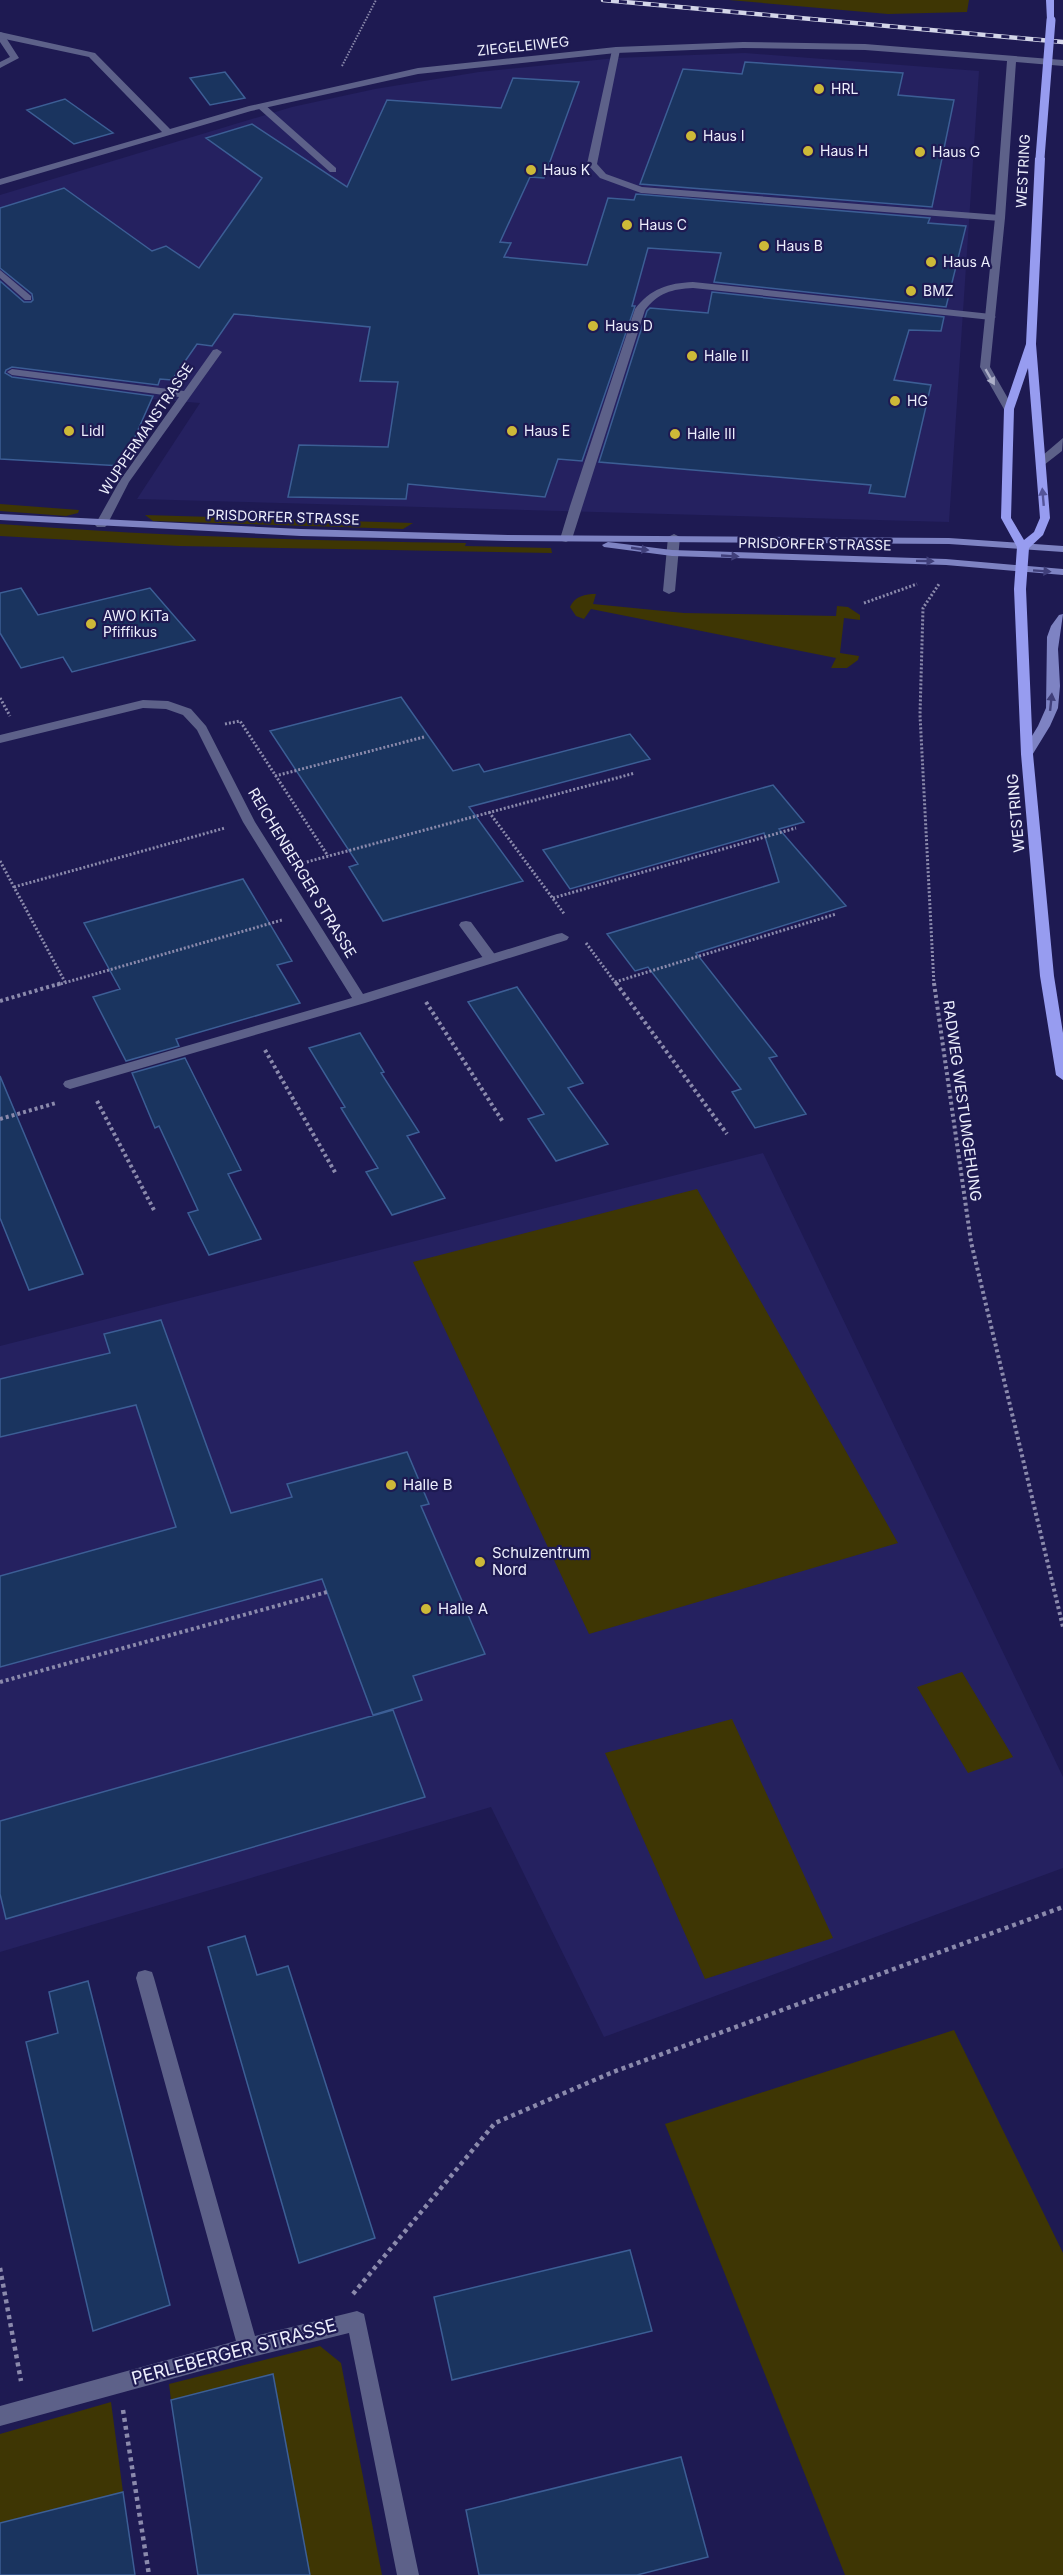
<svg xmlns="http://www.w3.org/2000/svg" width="1063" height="2575" viewBox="0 0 1063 2575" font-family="Inter,sans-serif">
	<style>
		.built { fill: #252160 }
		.green { fill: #3e3604 }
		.building { fill: #1a345f; stroke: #3c5e95; stroke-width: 1.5 }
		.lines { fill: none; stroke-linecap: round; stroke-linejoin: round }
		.path-far3 { stroke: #8b8aac; stroke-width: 2; stroke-dasharray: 1.5 1.5; stroke-linecap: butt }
		.path-far2 { stroke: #8b8aac; stroke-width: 3; stroke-dasharray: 2 2; stroke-linecap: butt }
		.path-far1 { stroke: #8b8aac; stroke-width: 4; stroke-dasharray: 3 3; stroke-linecap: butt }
		.path { stroke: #8b8aac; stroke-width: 4.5; stroke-dasharray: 4 4; stroke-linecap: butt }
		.service { fill: #5d6189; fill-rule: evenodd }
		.minor { fill: #5d6189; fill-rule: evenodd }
		.secondary { fill: #7e83c3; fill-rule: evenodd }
		.primary { fill: #979cf0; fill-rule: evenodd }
		.rail-casing { stroke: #d3d5e8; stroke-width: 4.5 }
		.rail { stroke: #1e1a52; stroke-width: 3; stroke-dasharray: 8; stroke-linecap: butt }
		.primary-bridge { stroke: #979cf0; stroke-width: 9 }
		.oneway { fill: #acafc8 }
		.oneway2 { fill: #545499 }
		.oneway3 { fill: #403f7a }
		.poi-dot { fill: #cdb938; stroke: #1e1a52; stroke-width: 2 }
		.labels { text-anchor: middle; stroke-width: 4.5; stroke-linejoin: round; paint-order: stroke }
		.far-street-label { font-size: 14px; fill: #eceefc; stroke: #1e1a52 }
		.far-poi-label { font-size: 14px; fill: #eceefc; stroke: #1e1a52; text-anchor: start }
		.street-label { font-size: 15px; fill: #eceefc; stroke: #1e1a52 }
		.poi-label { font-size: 15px; fill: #eceefc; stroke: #1e1a52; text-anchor: start }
		.near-street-label { font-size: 18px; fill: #eceefc; stroke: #1e1a52 }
	</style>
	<rect width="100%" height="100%" fill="#1e1a52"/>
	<path class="built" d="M745,53l234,18 -30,451 -812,-23 63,-96 -200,-16v-192l292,-88 83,-18 104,-17 137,-14z
		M763,1153l300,624v91l-459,169 -113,-230 -491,145v-606z"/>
	<path class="green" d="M729,0h240l-2,12 -79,2z
		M0,504l79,6 -1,3 -12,3 -66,-5z
		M145,515l268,8 -10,6 -250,-8z
		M0,524c155,12 310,17 466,19l-1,3 86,2 1,5 -373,-7 -179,-10z
		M596,594l-3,10 91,9 152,3 1,-10 11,1 12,8v5l-16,-2 -4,35 19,3 -1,4 -11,8h-16l5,-10 -245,-49 -7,10 -8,-3 -6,-9c5,-11 15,-13 26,-13z
		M697,1189l201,354 -309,91 -176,-372z
		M962,1672l51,85 -45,16 -51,-86z
		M732,1719l101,219 -128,41 -100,-226z
		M954,2030l109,223v322h-218l-180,-451z
		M320,2346l21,17 41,212h-72l-37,-200 -102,25 -2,-16z
		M111,2402l12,90 -123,31v-89z"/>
	<path class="building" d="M745,62l158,11 -5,22 56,5 -22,107 -292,-23 43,-115 59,5z
		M225,72l20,26 -35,7 -20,-27z
		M513,78l66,4 -35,96 -14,-1 -30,65 11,1 -7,14 83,8 21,-67 26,2 2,-6 294,24 -2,5 38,3 -20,81 -232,-25 7,-29 -73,-5 -16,58h3l-53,155 -24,-2 -13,38 -137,-13 -2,15 -118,-2 11,-52 89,2 10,-65 -38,-1 10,-54 -136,-13 -22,32 -15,-2 -25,36 -12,-1 -2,6 -146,-18 -6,3 -1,3 7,4 141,19 -31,70 -122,-7v-178l24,21h7l2,-2 -1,-6 -32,-26v-60l64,-20 88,63 14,-5 33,22 63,-90 -56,-40 46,-14 95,63 40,-87 114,8z
		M65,99l48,34 -39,11 -47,-34z
		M712,292l232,25 -3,14 -32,-1 -15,50 37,5 -26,112 -36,-4 2,-8 -272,-23 48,-151 3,-3 58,5z
		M21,588l17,27 112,-27 45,52 -123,32 -9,-15 -42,11 -21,-35v-40z
		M401,697l52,74 26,-7 5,8 146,-38 20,25 -181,48 54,74 -140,40 -34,-54 9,-3 -88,-133z
		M773,785l31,37 -25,7 67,77 -150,47 81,103 -8,2 37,56 -51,14 -23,-36 9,-3 -66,-87 -27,-35 -13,4 -28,-37 172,-52 -15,-49 -194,56 -27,-39z
		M243,879l49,82 -15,4 23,38 -124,36 3,7 -53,15 -33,-64 27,-8 -36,-66z
		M517,987l66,96 -15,5 40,56 -52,17 -28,-42 16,-5 -76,-112z
		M360,1033l24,39 -3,1 38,59 -12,4 38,62 -53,17 -26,-43 12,-4 -37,-60 4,-1 -36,-59z
		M185,1058l56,112 -13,4 33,65 -52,16 -21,-42 10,-3 -39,-84 -4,2 -23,-55z
		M0,1076l83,198 -54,16 -29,-72z
		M161,1320l70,193 61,-16 -5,-13 120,-32 22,52 -8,2 64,148 -72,22 9,24 -49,15 -51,-136 -322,88v-91l176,-49 -40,-122 -136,32v-58l110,-26 -6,-19z
		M393,1710l32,87 -419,122 -6,-25v-73z
		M245,1936l12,39 31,-9 87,272 -76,25 -91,-316z
		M88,1981l82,324 -77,26 -67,-289 32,-9 -9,-41z
		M630,2250l22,81 -200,49 -18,-83z
		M273,2374l37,201h-112l-27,-175z
		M681,2457l27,100 -71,18h-158l-13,-65z
		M123,2492l12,83h-135v-52z"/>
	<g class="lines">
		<path class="path-far3" d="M342,66l34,-66"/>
		<path class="path-far2" d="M864,603l53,-19
			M0,698l10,18
			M225,724l15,-3 88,135
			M275,776l149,-39
			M489,812l76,103
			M0,861l65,121
			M303,863l332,-90
			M14,887l211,-59
			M553,898l243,-70
			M586,943l31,42
			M615,982l221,-68
			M57,985l225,-65
			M934,985l-14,-270 3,-107 16,-24"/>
		<path class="path-far1" d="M616,983l111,151
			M934,983l37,259 92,385
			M0,1001l62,-18
			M426,1002l77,120
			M265,1050l71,124
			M97,1101l58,111
			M0,1119l56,-16
			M0,1682l327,-90"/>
		<path class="path" d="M0,2268l21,113
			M353,2294l142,-171 118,-51 450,-165
			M123,2410l26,165"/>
		<path class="service" d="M0,32l3,1 16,25 -19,10v-6l10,-5 -10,-15z
			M616,47l4,3 -23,114 9,10 36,13 358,28 5,3 -5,3 -359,-28 -41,-15 -13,-14 25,-114z
			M258,104h6l72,64v4h-6l-72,-64z
			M0,270l31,26v4h-6l-25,-22z
			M693,282l298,32 5,3 -5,3 -298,-32c-21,1 -35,5 -48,22l-73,229 -6,3 -4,-1 -2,-2 10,-33 65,-197c15,-20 33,-26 58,-27z
			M217,349l5,3 -93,130 -22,43 -2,2h-8l-2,-2 24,-43 60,-85 -167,-22 -5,-3 5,-3 172,22 29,-41z
			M674,534l6,3 -5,54 -6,3 -6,-3 5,-54z
			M466,921l5,1 25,34 2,3 -2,3h-10l-25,-34 -2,-3 2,-3z"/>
		<path class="minor" d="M0,32l95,21 75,76 79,-23 169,-38 198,-21 127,-5 122,2 198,16v6l-47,-4 -11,156 -15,149 24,42 -9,2 -25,-44 15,-149 12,-157 -142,-11 -122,-2 -127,5 -198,21 -167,37 -251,74v-6l162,-47 -73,-75 -89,-19z
			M1063,438l-1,13 -18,14h-8v-4z
			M143,700l25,1 23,8 15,17 49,96 108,172 194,-60 5,-1 7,4 -2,3 -202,63 -295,86 -5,-2 -2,-3 2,-3 287,-83 -109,-176 -46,-92 -14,-15 -17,-6 -23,-1 -143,35v-8z
			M145,1970l7,2 2,6 101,358 102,-25 7,3 55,261h-22l-48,-242 -101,25 -248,68v-20l236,-65 -100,-363 2,-6z"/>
		<path class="secondary" d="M0,514l301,15 207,6 441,3 114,8v6l-114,-8 -441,-3 -207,-5 -301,-16z
			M608,542l64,8 274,9 117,10v6l-117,-10 -274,-9 -68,-9 -2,-2z
			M1063,614l-5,35 2,37 -2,22 -8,18 -19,31h-8l-2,-3 17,-28 8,-18 1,-71 4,-11 8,-11z"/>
		<path class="primary" d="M1046,0h8v22l-7,-2z
			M1040,155l5,3 -9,186 14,174 -7,17 -14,13 -3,41 7,165 21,222 9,57v47l-7,-5 -16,-99 -19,-222 -7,-165 3,-42 -16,-29 3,-109 22,-65 9,-186zM1028,368l12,150 -6,14 -10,8 -13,-22 3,-109z"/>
		<defs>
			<path id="rail" d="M603,0l460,42"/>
		</defs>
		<use href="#rail" class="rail-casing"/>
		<use href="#rail" class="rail"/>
		<path class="primary-bridge" d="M1040,158l11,-138"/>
	</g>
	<defs><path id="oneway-solid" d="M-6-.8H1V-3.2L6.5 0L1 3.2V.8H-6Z" transform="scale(1.5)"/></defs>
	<use class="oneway" href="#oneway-solid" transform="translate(990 377) rotate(60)"/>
	<use class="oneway2" href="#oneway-solid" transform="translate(1043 497) rotate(-95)"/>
	<g class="oneway3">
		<use href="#oneway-solid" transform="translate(640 549) rotate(8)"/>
		<use href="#oneway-solid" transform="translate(730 556) rotate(3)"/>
		<use href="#oneway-solid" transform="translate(925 561) rotate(1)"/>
		<use href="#oneway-solid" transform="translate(1042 571) rotate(4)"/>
		<use href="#oneway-solid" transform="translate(1051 702) rotate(-84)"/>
	</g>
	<g class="poi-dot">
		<circle cx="819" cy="89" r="6"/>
		<circle cx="691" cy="136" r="6"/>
		<circle cx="808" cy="151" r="6"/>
		<circle cx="920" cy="152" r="6"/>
		<circle cx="531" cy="170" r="6"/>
		<circle cx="627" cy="225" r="6"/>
		<circle cx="764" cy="246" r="6"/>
		<circle cx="931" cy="262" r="6"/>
		<circle cx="911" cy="291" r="6"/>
		<circle cx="593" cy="326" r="6"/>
		<circle cx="692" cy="356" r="6"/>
		<circle cx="895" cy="401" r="6"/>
		<circle cx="69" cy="431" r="6"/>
		<circle cx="512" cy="431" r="6"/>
		<circle cx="675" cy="434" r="6"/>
		<circle cx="91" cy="624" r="6"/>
		<circle cx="391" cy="1485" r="6"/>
		<circle cx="480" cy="1562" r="6"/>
		<circle cx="426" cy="1609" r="6"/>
	</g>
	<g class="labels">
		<g class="far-street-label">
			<text transform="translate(523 46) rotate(-6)" y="5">ZIEGELEIWEG</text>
			<text transform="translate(1023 171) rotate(-87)" y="5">WESTRING</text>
			<text transform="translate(146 429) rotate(-56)" y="5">WUPPERMANSTRASSE</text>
			<text transform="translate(283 517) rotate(2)" y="5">PRISDORFER STRASSE</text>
			<text transform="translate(815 544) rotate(1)" y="5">PRISDORFER STRASSE</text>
		</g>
		<g class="far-poi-label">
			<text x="831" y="94">HRL</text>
			<text x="703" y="141">Haus I</text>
			<text x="820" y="156">Haus H</text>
			<text x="932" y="157">Haus G</text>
			<text x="543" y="175">Haus K</text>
			<text x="639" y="230">Haus C</text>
			<text x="776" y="251">Haus B</text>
			<text x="943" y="267">Haus A</text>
			<text x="923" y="296">BMZ</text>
			<text x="605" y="331">Haus D</text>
			<text x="704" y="361">Halle II</text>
			<text x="907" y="406">HG</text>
			<text x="81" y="436">Lidl</text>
			<text x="524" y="436">Haus E</text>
			<text x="687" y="439">Halle III</text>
			<text x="103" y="621">AWO KiTa<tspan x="103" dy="16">Pfiffikus</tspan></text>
		</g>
		<g class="street-label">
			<text transform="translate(1016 813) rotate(-95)" y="5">WESTRING</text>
			<text transform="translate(302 873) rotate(59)" y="5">REICHENBERGER STRASSE</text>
			<text transform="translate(962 1101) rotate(82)" y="5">RADWEG WESTUMGEHUNG</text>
		</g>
		<g class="poi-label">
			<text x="403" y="1490">Halle B</text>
			<text x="492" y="1558">Schulzentrum<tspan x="492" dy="17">Nord</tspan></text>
			<text x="438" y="1614">Halle A</text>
		</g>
		<g class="near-street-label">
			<text transform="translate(234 2352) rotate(-15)" y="6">PERLEBERGER STRASSE</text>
		</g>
	</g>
</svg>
